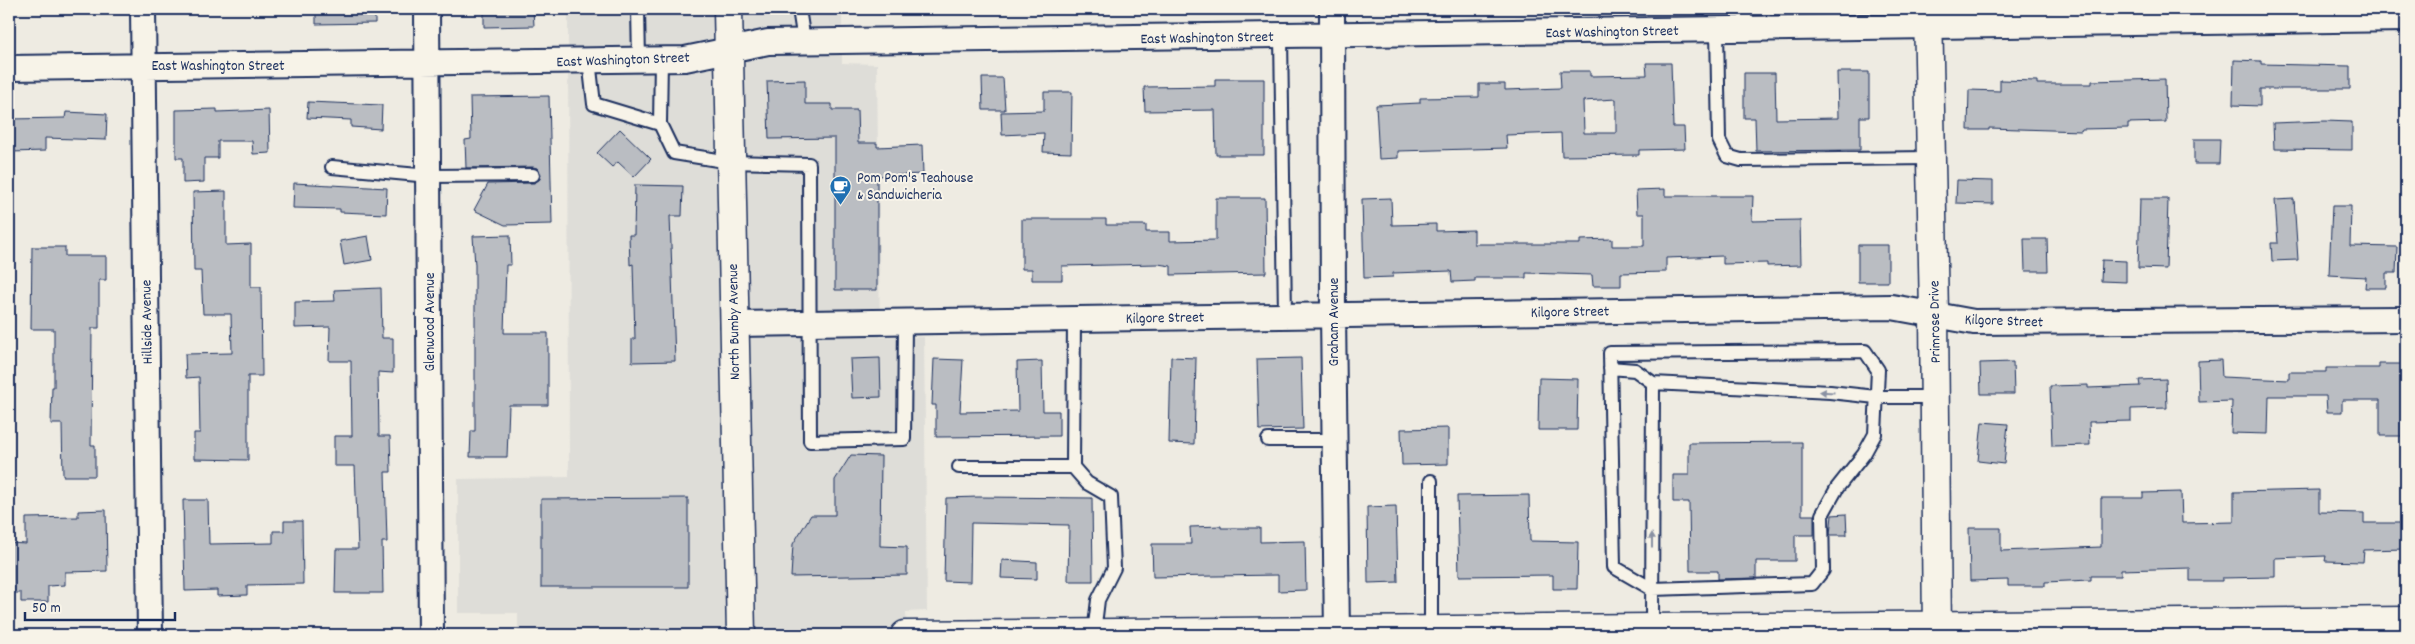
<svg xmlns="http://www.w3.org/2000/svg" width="2415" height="644" viewBox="0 0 2415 644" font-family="Dekko,sans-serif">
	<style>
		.built { fill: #deddd8 }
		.building { fill: #babdc2; stroke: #1b2f5e; fill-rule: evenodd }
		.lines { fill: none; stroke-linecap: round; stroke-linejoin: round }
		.service-casing { stroke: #1b2f5e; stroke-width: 16 }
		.minor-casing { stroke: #1b2f5e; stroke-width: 28 }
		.tertiary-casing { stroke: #1b2f5e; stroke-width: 31 }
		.service { stroke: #f7f3e8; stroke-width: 12 }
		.minor { stroke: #f7f3e8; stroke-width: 24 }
		.tertiary { stroke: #f7f3e8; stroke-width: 28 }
		.oneway { fill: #8991a3 }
		.labels { text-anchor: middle; stroke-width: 4; stroke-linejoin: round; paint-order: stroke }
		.street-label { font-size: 15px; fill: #1b2f5e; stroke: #f7f3e8 }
		.poi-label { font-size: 15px; fill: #1b2f5e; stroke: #f7f3e8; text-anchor: start }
	</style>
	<rect width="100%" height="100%" fill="#eeebe2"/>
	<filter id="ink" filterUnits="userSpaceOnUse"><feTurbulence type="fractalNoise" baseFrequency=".02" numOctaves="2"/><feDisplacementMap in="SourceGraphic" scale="10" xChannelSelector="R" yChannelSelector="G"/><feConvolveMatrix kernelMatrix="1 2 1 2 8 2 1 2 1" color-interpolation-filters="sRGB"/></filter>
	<g filter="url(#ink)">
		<path class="built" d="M568,9h274v54l35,1 3,273h44l3,274 -21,1 1,23h-389v-22h-60v-134l111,-2z"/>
		<path class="building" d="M316,9h59v14l-59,1z
			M484,9h49l1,17 -50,1z
			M2234,60l27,1v3l89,2v23h-90v17l-27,-1z
			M1646,63h25l2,64h11l1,22 -46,1v5l-77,1 -1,-23 -55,2 1,13 -109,3v7l-19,1 -3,-54 44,-2v-5l59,-1v-13h26v6l56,-2 -1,-17h30v5l57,-1zM1616,99v34h-32l-1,-32z
			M1837,72h32v45h-9v33l-104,1 -1,-33h-11v-45h31l1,46 62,-1z
			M982,78h21l2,32h-22z
			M1215,79h49v76h-48l-1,-45 -70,1 -1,-24 71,-1z
			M2165,79l1,43 -38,1v5l-46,1 -1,2 -92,-3v2h-21l1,-40 31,1v-11l37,1v3h55v-3z
			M805,80v24h27v6h25l1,33h19v4l45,-2 1,29 -46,2v114h-42v-152l-66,1 -2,-58z
			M1044,92h28l-1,61 -28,-1 1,-19 -42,2 -1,-23 43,-1z
			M549,96l3,128 -47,1 -31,-15 14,-26 46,-1 6,-4 1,-5 -4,-6 -4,-1 -67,1 -1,-28 6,-1 -1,-42z
			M308,102l74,3 -1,24 -30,-2v-7l-44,-2z
			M217,109v3l52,-2 1,43 -17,1 -1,-13h-34v17h-14v24l-21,1v-25h-7v-48z
			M66,112l41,2 -1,26 -61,-2v13l-34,1v-33l54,-1z
			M2325,121l27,1v28l-78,-1 -1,-26z
			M620,129l31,30 -17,18 -16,-15 -6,5 -15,-14z
			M2194,139h26l-1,25h-25z
			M1957,180l36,1v23l-37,-1z
			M294,183l93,5 -1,26 -46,-2v-3l-47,-1z
			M635,185l48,1 -1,30h-12l5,145 -43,1v-23h3l-2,-75 -3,1 -1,-30h5z
			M1665,189v7h88l-1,25 48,-1 1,45 -34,1v-3l-44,1v-8l-57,2v14l-45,1v13h-28l-1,-11 -66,-2v5h-51v3l-23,1 -1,-11 -58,2v4l-29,1 -2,-79 29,-1 1,27 44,-1v7l38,-1v14h106v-4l32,-1v7h32v-32h-7l-1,-24z
			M226,191v54l25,-1v43h10l1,89h-14v84l-54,-1v-26h6l-1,-56 -13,1 -1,-24 47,-1 -1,-39h-28l-2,-43h-7l-1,-79z
			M1216,198h49l1,75 -95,2v-9l-13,-2 -96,2v14h-30v-11h-10v-50h84v6h40v7h24v9l46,-1z
			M2140,199h28l-2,70 -28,-1z
			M2294,199l4,61 -26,1 -1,-18h7l-3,-43z
			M2332,206h19l-1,40 47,1 -1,26h-10v15h-21l1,-11 -37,-2z
			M510,235l1,30h-5l-2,68h44v72h-39l-2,52h-37l1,-26h4v-166l-2,-29z
			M368,236l4,24 -28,5 -4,-24z
			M2024,239h23l1,32h-23z
			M1858,245h30v37h-30z
			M32,247h33v9h41v24h-7v48h-7l-1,117h4v31h-32l-1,-52h-11l1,-37h2v-58h-23z
			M2102,260l24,1v21l-25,-1z
			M381,288l1,50h11v35l-15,-1 1,64h11l1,36h-6l2,70h-5l1,51h-48l1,-44h22l-3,-83h-21v-30h18l-1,-75h-22l1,-34 -35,1v-26l40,-1 -1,-11z
			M1171,357l25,1 -2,86 -25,-1z
			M880,358l1,39 -29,1 -2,-39z
			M1301,358l2,71 -44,1 -2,-71z
			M934,359l29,1 -3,52 58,-1 -1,-49 25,-1 1,50h16v25l-123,1v-32h-4z
			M2221,360l1,17 67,3v-8h37v-4h53v-4h27v72h-26v-36h-38v12h-15l-1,-16h-57l-1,38 -37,-1 1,-32 -33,1 -1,-41z
			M2013,362l1,32h-33l-1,-31z
			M1539,378l39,1 -1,51h-39z
			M2166,379l1,29 -36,1v12l-42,1 1,23 -38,1 -2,-60 38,-1v3l52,-2 -1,-6z
			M1982,422l26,2 -4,40 -26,-3z
			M1448,428v36l-46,1 -1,-36z
			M1802,442v73h12v20h-19v26h-39v17l-38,1v-8h-28l-1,-69h-16v-27h16v-32z
			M851,455l30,1 -1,90 27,1v28l-116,2 2,-33 18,-29h24v-35z
			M2319,490v22l45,1v10h41v26l-41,1 -1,12 -38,-1 1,-5 -51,2v19l-53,1v3h-32v-13l-69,2v6h-30v4l-46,2v4h-37v-6l-38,1 -1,-53h32v23l100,-4v-49h42v-5l38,-1 1,31 52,-1v-30z
			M1529,495l1,46 48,1 -1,47h-24v-14l-94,1 -2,-80z
			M978,497l114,1 1,83h-25l1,-56 -98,-2 -1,59 -26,-1 2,-83z
			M688,498v89h-147v-88z
			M183,500h25l1,44 64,-1v-12h11v-10h18l1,63 -56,1v10l-30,1v-6l-32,1z
			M1396,506l2,76 -30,1 -1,-76z
			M106,510l1,61 -42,1v13l-17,1v16h-27v-9h-12v-50l17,1v-26l52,-1v-6z
			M1846,514l1,21h-17l2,-20z
			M1221,526v2h39v14l45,-1 1,49 -28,1v-16l-125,2 -1,-33h39l-1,-17z
			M1002,560l35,2v17l-36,-1z"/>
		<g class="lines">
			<defs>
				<path id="service" d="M638,9l1,51
					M799,9l5,32
					M1745,9v19
					M1717,29l2,111 8,16 14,4 190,-2
					M1281,37l4,278
					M589,60l5,44 66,20 1,-65
					M660,124l14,29 56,9 79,2 1,277 94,-2 1,-118
					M332,167l97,9 104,-1
					M1074,318l-1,149 14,16 24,14 3,71 -16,32 -4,33
					M1865,351l13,19 -3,64 -11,20 -27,34 -15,27 1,55 -11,14 -160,5 -38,-22 -4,-214z
					M1610,368l25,2 18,13 177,9 46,5h59
					M1268,440h66
					M959,467h114
					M1431,481v149
					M1652,629l1,-246"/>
				<path id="minor" d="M143,9l7,626
					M427,9l4,626
					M1332,9l1,305 4,321
					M9,68l676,-9 83,-17c546,-5 1092,-16 1638,-23
					M733,324l1159,-17 82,15 432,-3"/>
				<path id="tertiary" d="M728,9l13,626
					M1928,9l6,305 3,321
					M905,635l1501,-14"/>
			</defs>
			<use href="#service" class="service-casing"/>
			<use href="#minor" class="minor-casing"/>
			<use href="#tertiary" class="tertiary-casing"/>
			<use href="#service" class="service"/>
			<use href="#minor" class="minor"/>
			<use href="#tertiary" class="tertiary"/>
		</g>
		<defs><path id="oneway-solid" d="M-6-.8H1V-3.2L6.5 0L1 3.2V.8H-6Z" transform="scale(1.25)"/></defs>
		<g class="oneway">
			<use href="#oneway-solid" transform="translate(1827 392) rotate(-176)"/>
			<use href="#oneway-solid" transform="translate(1652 540) rotate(-90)"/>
		</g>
	</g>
	<defs>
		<symbol id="cafe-pin" viewBox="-11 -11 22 30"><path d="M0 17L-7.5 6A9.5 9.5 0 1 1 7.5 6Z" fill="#1f6fb2" stroke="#f7f3e8"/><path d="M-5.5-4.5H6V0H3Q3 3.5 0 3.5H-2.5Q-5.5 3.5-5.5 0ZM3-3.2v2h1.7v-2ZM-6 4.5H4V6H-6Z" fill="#fff"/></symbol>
	</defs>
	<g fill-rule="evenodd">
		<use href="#cafe-pin" x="828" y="174" width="25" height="34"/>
	</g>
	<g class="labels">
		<g class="street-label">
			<text transform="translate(1612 31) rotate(-1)" y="5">East Washington Street</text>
			<text transform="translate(1207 37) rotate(-1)" y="5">East Washington Street</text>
			<text transform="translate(623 59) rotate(-2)" y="5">East Washington Street</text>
			<text x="218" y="70">East Washington Street</text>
			<text transform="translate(1570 311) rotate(-1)" y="5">Kilgore Street</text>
			<text transform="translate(1165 317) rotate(-1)" y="5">Kilgore Street</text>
			<text transform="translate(2004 320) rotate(2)" y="5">Kilgore Street</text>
			<text transform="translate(146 322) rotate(-91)" y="5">Hillside Avenue</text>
			<text transform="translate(429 322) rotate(-90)" y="5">Glenwood Avenue</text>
			<text transform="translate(733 322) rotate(-91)" y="5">North Bumby Avenue</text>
			<text transform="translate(1333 322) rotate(-90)" y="5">Graham Avenue</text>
			<text transform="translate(1934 322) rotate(-91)" y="5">Primrose Drive</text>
		</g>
		<g class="poi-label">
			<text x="857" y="182">Pom Pom's Teahouse<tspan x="857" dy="17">&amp; Sandwicheria</tspan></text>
		</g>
	</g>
	<rect width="2415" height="644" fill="none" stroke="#f7f3e8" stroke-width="30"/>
	<rect x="15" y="15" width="2385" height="614" fill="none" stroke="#1b2f5e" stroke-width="2" filter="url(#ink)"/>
	<path d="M25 612v8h150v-8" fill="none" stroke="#1b2f5e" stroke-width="2.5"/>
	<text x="32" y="612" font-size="15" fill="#1b2f5e" stroke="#f7f3e8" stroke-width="4" paint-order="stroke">50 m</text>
</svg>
